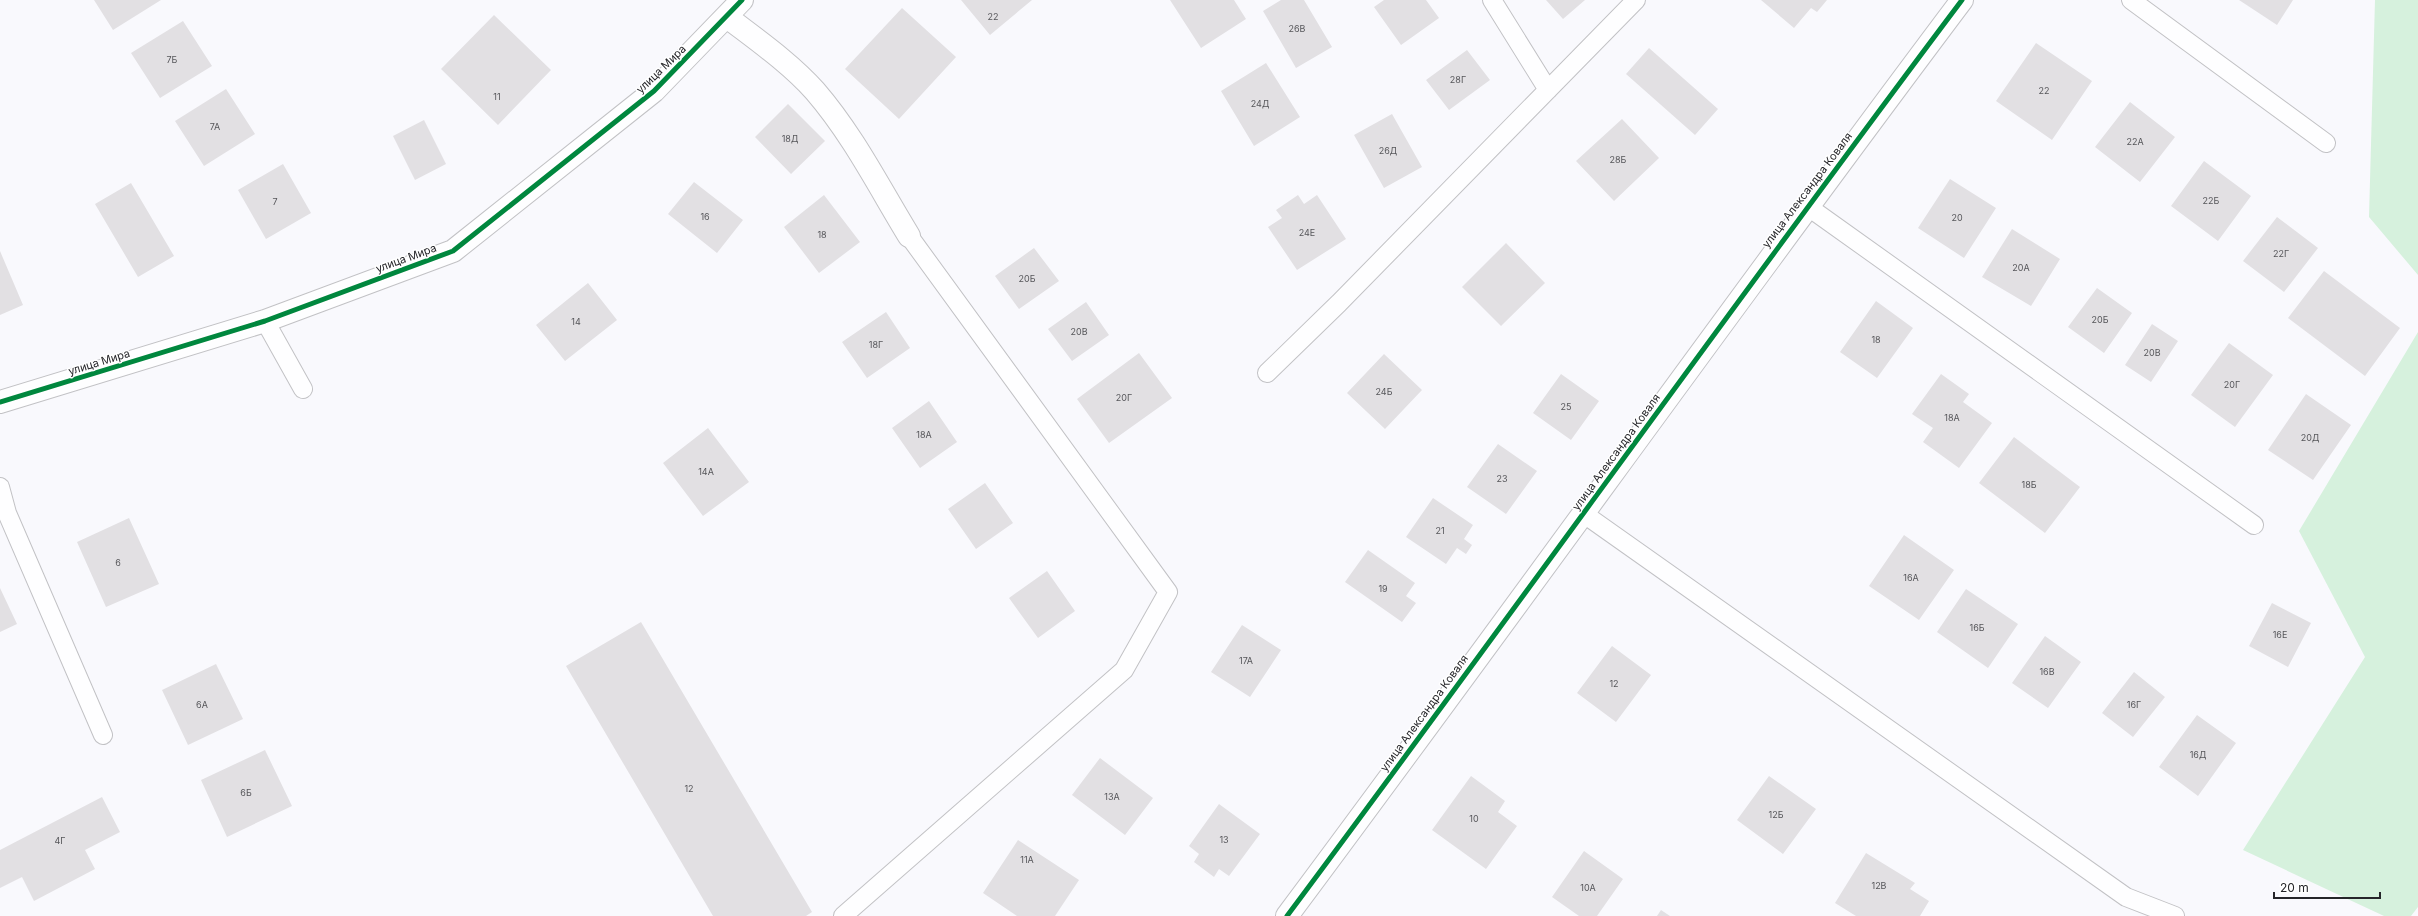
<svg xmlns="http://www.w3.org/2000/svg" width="2418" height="916" viewBox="0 0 2418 916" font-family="Inter,sans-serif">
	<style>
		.green { fill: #d6f1dd }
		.building { fill: #e2e0e3 }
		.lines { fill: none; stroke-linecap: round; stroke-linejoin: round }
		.lane-casing { stroke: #c2c2c5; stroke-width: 20 }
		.street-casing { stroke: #c2c2c5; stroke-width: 24 }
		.lane { stroke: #fefeff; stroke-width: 18 }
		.street { stroke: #fefeff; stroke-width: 22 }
		.cycleway-casing { stroke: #fff; stroke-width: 8 }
		.cycleway { stroke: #00873e; stroke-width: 5 }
		.labels { text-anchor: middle; stroke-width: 3; stroke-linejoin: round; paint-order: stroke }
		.number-label { font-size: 9px; fill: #56565a }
		.street-label { font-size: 11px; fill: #252529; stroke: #fff }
	</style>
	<rect width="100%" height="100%" fill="#f9f9fd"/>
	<path class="green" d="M2375,0h43v275l-49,-58z
		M2418,332v575l-7,9h-27l-141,-66 122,-193 -66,-126z"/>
	<path class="building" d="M94,0h67l-48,30z
		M961,0h71l-42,35z
		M1170,0h64l12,19 -45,29z
		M1281,0h23l28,47 -36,21 -33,-57z
		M1384,0h42l13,18 -38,27 -27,-38z
		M1546,0h39l-22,19z
		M1761,0h66l-10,12 -6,-4 -17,20z
		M2239,0h54l-16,25z
		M902,8l54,49 -57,62 -54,-50z
		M494,15l57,55 -53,55 -57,-56z
		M183,21l29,45 -52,32 -29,-45z
		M2036,43l56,38 -40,59 -56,-39z
		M1649,48l69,61 -23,26 -69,-61z
		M1467,50l23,30 -41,30 -23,-30z
		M1266,63l34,54 -46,29 -33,-55z
		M226,89l29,45 -51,32 -29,-45z
		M2130,102l45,35 -35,45 -45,-35z
		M788,104l37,37 -34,33 -36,-37z
		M1392,114l30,53 -38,21 -30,-53z
		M1622,119l37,39 -45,43 -38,-40z
		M424,120l22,44 -31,16 -22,-44z
		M2204,161l47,35 -33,45 -47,-35z
		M283,164l28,49 -45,26 -28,-49z
		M1950,179l46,29 -32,50 -46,-30z
		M694,182l49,38 -26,33 -49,-39z
		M131,183l43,73 -36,21 -43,-73z
		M824,195l36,47 -41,31 -35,-46z
		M1298,195l6,9 13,-9 29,44 -49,31 -29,-43 14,-9 -6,-8z
		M2277,217l41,31 -34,44 -41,-31z
		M2012,229l48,30 -29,47 -49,-29z
		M1506,243l39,40 -44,43 -39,-39z
		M1034,248l25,33 -40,28 -24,-33z
		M0,251l23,54 -23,10z
		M2324,271l76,57 -35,48 -77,-58z
		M588,283l29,37 -52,41 -29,-36z
		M2097,288l35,25 -28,40 -36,-26z
		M1876,301l37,27 -36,50 -37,-26z
		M1086,302l23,33 -37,26 -24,-32z
		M886,312l24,36 -43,30 -25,-36z
		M2152,324l26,17 -27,41 -26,-17z
		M2229,343l44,32 -38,52 -44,-32z
		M1139,353l33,45 -63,45 -32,-44z
		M1384,354l38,36 -37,39 -38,-36z
		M1561,374l38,27 -28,39 -38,-27z
		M1941,374l28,20 -6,8 29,21 -33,45 -36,-26 10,-14 -21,-14z
		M2306,394l45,31 -38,55 -45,-30z
		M929,401l28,41 -37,26 -28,-40z
		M708,428l41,54 -46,34 -40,-53z
		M2014,437l66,50 -35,46 -66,-50z
		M1498,444l39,27 -31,43 -39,-27z
		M985,483l28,40 -37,26 -28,-40z
		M1433,498l40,27 -9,14 8,6 -6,9 -9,-6 -11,16 -40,-27z
		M129,518l30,66 -53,23 -29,-65z
		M1904,535l50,35 -35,50 -50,-34z
		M1368,550l47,33 -9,13 10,7 -14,19 -57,-40z
		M1047,571l28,40 -37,27 -29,-40z
		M0,588l17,36 -17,8z
		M1966,589l52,35 -30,44 -51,-36z
		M2272,603l39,20 -23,44 -39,-21z
		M641,622l171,290 -6,4h-93l-147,-250z
		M1242,625l39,25 -31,47 -39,-25z
		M2045,636l36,26 -33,46 -36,-25z
		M1612,646l39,29 -35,47 -39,-29z
		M216,664l27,55 -55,26 -26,-55z
		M2134,672l31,25 -32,40 -31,-24z
		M2197,715l39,28 -38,53 -39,-29z
		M265,750l27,56 -65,31 -26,-57z
		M1100,758l53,40 -28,37 -53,-40z
		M1471,776l34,25 -7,11 19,14 -31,43 -54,-39z
		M1769,776l47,33 -33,45 -46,-34z
		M102,797l18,35 -35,18 10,19 -61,32 -12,-24 -22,11v-38z
		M1219,804l41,30 -31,42 -10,-7 -5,8 -20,-15 5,-8 -10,-8z
		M1018,840l61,40 -24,36h-38l-34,-23z
		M1584,851l39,28 -26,37h-18l-27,-19z
		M1866,853l49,30 -5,6 19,12 -9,15h-64l-21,-13z
		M1661,910l9,6h-13z"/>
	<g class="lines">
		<defs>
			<path id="lane" d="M1492,0l56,90
				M2131,0l195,143
				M1807,206l447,319
				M265,321l38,68
				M1267,373l72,-70 297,-303
				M0,487l7,26 96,222
				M1584,514l542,383 49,19
				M843,916l281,-246 44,-78 -259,-356"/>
			<path id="street" d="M727,17c30,23 63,46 88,74 38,44 64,96 94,145
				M0,402l265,-81 188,-70 201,-160 88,-91
				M1287,916c227,-304 447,-613 675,-916"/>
		</defs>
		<use href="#lane" class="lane-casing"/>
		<use href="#street" class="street-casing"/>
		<use href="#lane" class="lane"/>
		<use href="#street" class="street"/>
		<defs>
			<path id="cycleway" d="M0,402l265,-81 188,-70 201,-160 88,-91
				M1287,916c227,-304 447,-613 675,-916"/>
		</defs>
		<use href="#cycleway" class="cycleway-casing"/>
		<use href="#cycleway" class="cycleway"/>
	</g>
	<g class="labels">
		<g class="number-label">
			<text x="993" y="20">22</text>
			<text x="1297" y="32">26В</text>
			<text x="172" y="63">7Б</text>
			<text x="1458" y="83">28Г</text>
			<text x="2044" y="94">22</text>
			<text x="497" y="100">11</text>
			<text x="1260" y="107">24Д</text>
			<text x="215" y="130">7А</text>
			<text x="790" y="142">18Д</text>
			<text x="2135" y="145">22А</text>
			<text x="1388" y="154">26Д</text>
			<text x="1618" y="163">28Б</text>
			<text x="2211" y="204">22Б</text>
			<text x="275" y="205">7</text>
			<text x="705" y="220">16</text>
			<text x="1957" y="221">20</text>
			<text x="1307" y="236">24Е</text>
			<text x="822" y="238">18</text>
			<text x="2281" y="257">22Г</text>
			<text x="2021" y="271">20А</text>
			<text x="1027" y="282">20Б</text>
			<text x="2100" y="323">20Б</text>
			<text x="576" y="325">14</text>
			<text x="1079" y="335">20В</text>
			<text x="1876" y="343">18</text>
			<text x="876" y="348">18Г</text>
			<text x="2152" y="356">20В</text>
			<text x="2232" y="388">20Г</text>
			<text x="1384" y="395">24Б</text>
			<text x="1124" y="401">20Г</text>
			<text x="1566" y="410">25</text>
			<text x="1952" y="421">18А</text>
			<text x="924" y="438">18А</text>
			<text x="2310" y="441">20Д</text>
			<text x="706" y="475">14А</text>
			<text x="1502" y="482">23</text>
			<text x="2029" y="488">18Б</text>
			<text x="1440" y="534">21</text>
			<text x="118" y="566">6</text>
			<text x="1911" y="581">16А</text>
			<text x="1383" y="592">19</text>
			<text x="1977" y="631">16Б</text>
			<text x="2280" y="638">16Е</text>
			<text x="1246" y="664">17А</text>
			<text x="2047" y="675">16В</text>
			<text x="1614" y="687">12</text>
			<text x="202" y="708">6А</text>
			<text x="2134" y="708">16Г</text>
			<text x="2198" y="758">16Д</text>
			<text x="689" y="792">12</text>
			<text x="246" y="796">6Б</text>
			<text x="1112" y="800">13А</text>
			<text x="1776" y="818">12Б</text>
			<text x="1474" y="822">10</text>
			<text x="1224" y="843">13</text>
			<text x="60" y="844">4Г</text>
			<text x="1027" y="863">11А</text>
			<text x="1879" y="889">12В</text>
			<text x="1588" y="891">10А</text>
		</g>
		<g class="street-label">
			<text transform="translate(661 69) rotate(-44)" y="4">улица Мира</text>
			<text transform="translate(1807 190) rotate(-53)" y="4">улица Александра Коваля</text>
			<text transform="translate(406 258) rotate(-20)" y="4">улица Мира</text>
			<text transform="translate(99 362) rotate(-17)" y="4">улица Мира</text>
			<text transform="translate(1616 452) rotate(-54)" y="4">улица Александра Коваля</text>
			<text transform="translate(1424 713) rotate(-54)" y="4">улица Александра Коваля</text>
		</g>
	</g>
	<path d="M2274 892v6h106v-6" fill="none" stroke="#252529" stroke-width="2"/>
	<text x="2280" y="892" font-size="12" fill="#252529" stroke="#ffffff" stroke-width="3" paint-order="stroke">20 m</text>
</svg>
